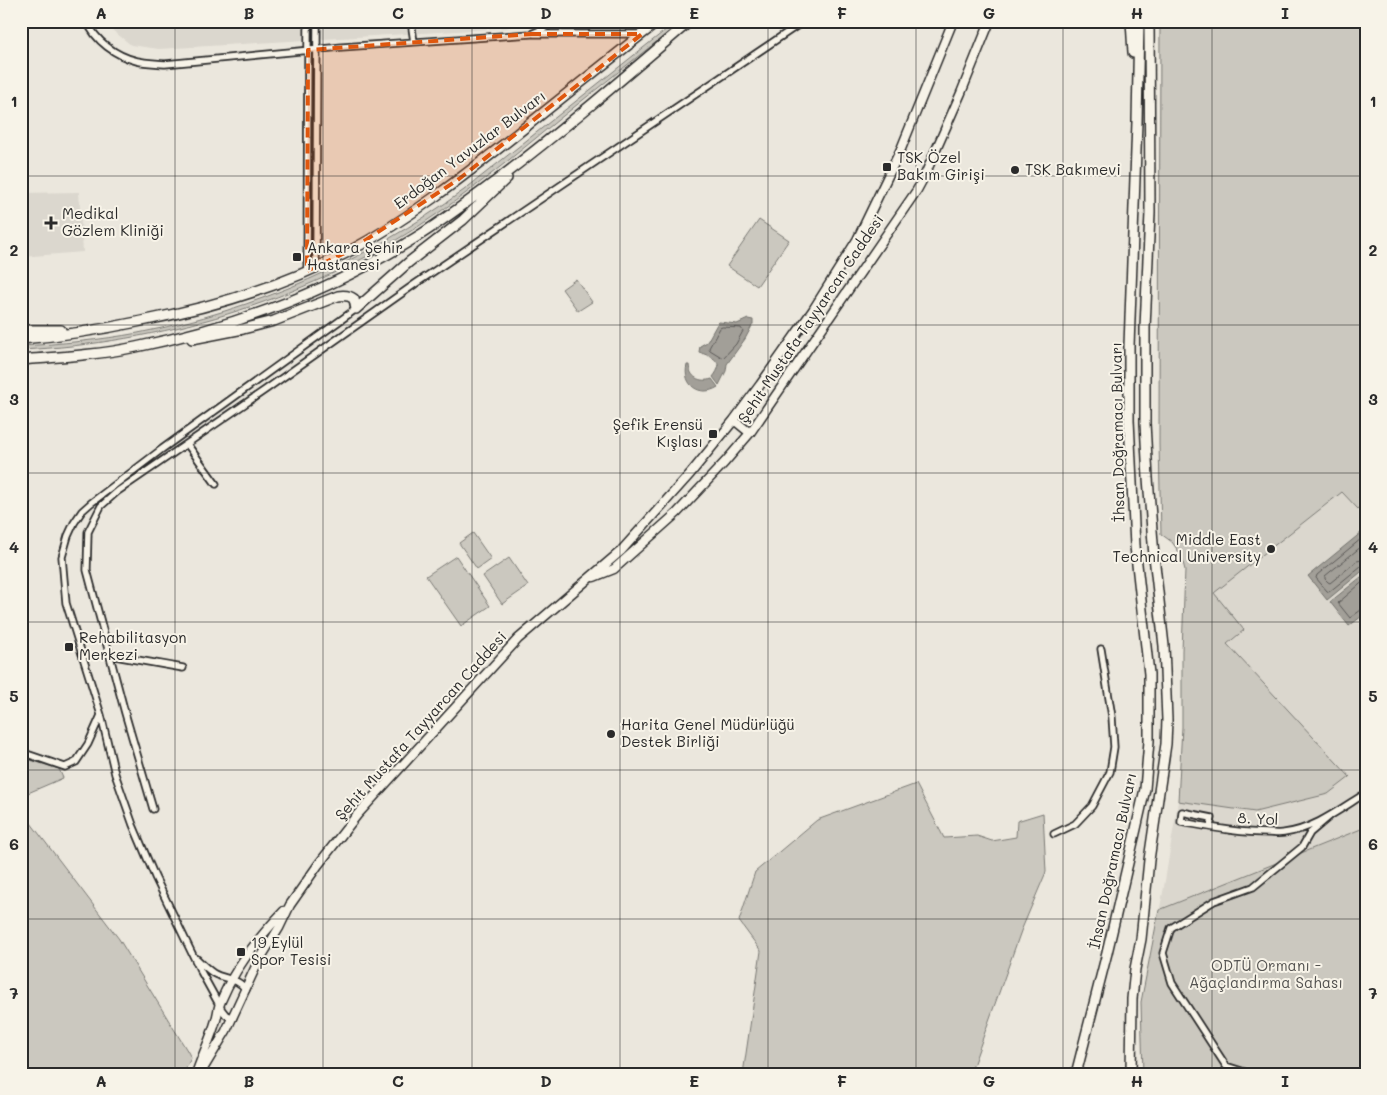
<svg xmlns="http://www.w3.org/2000/svg" width="1387" height="1095" viewBox="0 0 1387 1095" font-family="Mali,sans-serif">
	<style>
		.built { fill: #dbd7ce }
		.green { fill: #cbc8bf; stroke: #7b7a75 }
		.water { fill: #a29f98; stroke: #72716c }
		.lines { fill: none; stroke-linecap: round; stroke-linejoin: round }
		.shore { stroke: #5b5957; stroke-width: 1 }
		.minor-casing { stroke: #2b2b2b; stroke-width: 9 }
		.secondary-casing { stroke: #2b2b2b; stroke-width: 11 }
		.primary-casing { stroke: #2b2b2b; stroke-width: 12 }
		.minor { stroke: #f7f3e8; stroke-width: 5.5 }
		.secondary { stroke: #f7f3e8; stroke-width: 8 }
		.primary { stroke: #f7f3e8; stroke-width: 9 }
		.marked { fill: #df570e; fill-opacity: 0.2; stroke: #df570e; stroke-width: 4; stroke-dasharray: 10 6; stroke-linejoin: round }
		.grid { fill: none; stroke: #2b2b2b; stroke-width: 1; stroke-opacity: 0.55 }
		.poi-dot { fill: #2b2b2b; stroke: #f7f3e8; stroke-width: 2 }
		.labels { text-anchor: middle; stroke-width: 4; stroke-linejoin: round; paint-order: stroke }
		.street-label { font-size: 15px; fill: #2b2b2b; stroke: #f7f3e8 }
		.poi-label { font-size: 15px; fill: #2b2b2b; stroke: #f7f3e8; text-anchor: start }
		.park-label { font-size: 15px; fill: #535250; stroke: #f7f3e8 }
		.neatline { fill: none; stroke: #2b2b2b; stroke-width: 2 }
		.grid-label { font-size: 16px; text-anchor: middle; font-weight: bold; fill: #2b2b2b }
	</style>
	<rect width="100%" height="100%" fill="#ebe7dd"/>
	<filter id="ink" filterUnits="userSpaceOnUse"><feTurbulence type="fractalNoise" baseFrequency=".02" numOctaves="2"/><feDisplacementMap in="SourceGraphic" scale="10" xChannelSelector="R" yChannelSelector="G"/><feConvolveMatrix kernelMatrix="1 2 1 2 8 2 1 2 1" color-interpolation-filters="sRGB"/></filter>
	<g filter="url(#ink)">
		<path class="built" d="M101,21h431l-26,7 -347,21 -28,-4z
			M568,21h74l-7,6 -69,-2z
			M1160,21h206v1053h-223l-2,-72 23,-115 14,-86 4,-74v-76l3,-81 -4,-15 -9,-13 -11,-8 -2,-90z
			M79,192l4,60 -62,5v-64z"/>
		<path class="green" d="M677,21h6c-42,33 -84,66 -125,99 -45,37 -90,74 -139,106 -119,76 -258,117 -398,124v-4c39,-2 79,-6 117,-13 118,-23 228,-72 326,-143z
			M1160,21h206v481l-8,7 -16,-17 -128,101 30,37 -17,14 123,133 -22,17 -73,18 -77,-11 4,-74v-76l3,-81 -4,-15 -9,-13 -11,-8 -2,-90z
			M759,220l30,20 -32,46 -30,-20z
			M576,279l16,23 -14,9 -16,-22z
			M473,533l18,26 -14,10 -18,-26z
			M456,556l34,50 -29,20 -35,-50z
			M509,558l19,28 -26,18 -19,-28z
			M21,757l38,12 4,9 -42,18z
			M916,784l28,54 33,-2 15,5 24,-4 1,-16 26,-8 3,59 -25,59 -51,143h-227l18,-123 -22,-30 16,-49 62,-52z
			M21,810l98,129 69,113 3,6 -8,16h-162z
			M1366,827v247h-223l-2,-72 18,-92z"/>
		<path class="water" d="M748,319l5,1v4l-8,15 -18,25 -1,7 -7,14 -6,-8c13,-16 -1,-20 -14,-25l1,-6 7,-4 10,-18 2,-2 18,2z
			M687,365h2c1,12 10,18 23,14l6,8c-18,11 -36,-2 -31,-22z
			M1362,532l4,4v32l-39,32 -19,-24z
			M1366,573v40l-17,13 -19,-24z"/>
		<g class="lines">
			<path class="shore" d="M723,327l18,1 2,3 -7,13 -13,14 -13,-8 -1,-2 11,-20z
				M1366,539h-5l-44,36 -1,3 11,13 2,1 32,-26 5,-1
				M1366,545l-4,1 -37,30v3l3,3 2,1 27,-22 9,-2
				M1366,579l-28,24 12,15 11,-8 5,-1"/>
			<defs>
				<path id="minor" d="M87,21c8,20 29,35 50,40 9,2 19,2 28,3l177,-17 189,-13 14,-6 8,-7
					M411,21l3,21
					M534,34h108
					M316,266l1,-245
					M307,271l1,-250
					M187,444l29,40
					M109,655l74,13
					M21,752l44,15 11,-5 12,-18 13,-29
					M153,809l-28,-96 -38,-143 1,-38 13,-26 17,-15 147,-101 150,-106 389,-263
					M1210,827l2,-9 -30,-6 -1,10c29,5 58,11 87,11 5,0 11,1 16,0 31,-4 56,-24 82,-40
					M1054,834l21,-10 17,-18 18,-34 4,-25 -2,-30 -11,-68
					M197,959c5,5 10,10 16,14 11,7 25,4 33,17
					M233,1018l-7,-3 -4,-5 -22,-40 -45,-93 -22,-52 -18,-51 -14,-59 -35,-112 -4,-46 6,-21 6,-13 8,-12 9,-8 71,-54 194,-140
					M1251,1074l-25,-8 -54,-83 -9,-30 8,-25 43,-27 39,-14 49,-40 8,-14 20,-17"/>
				<path id="secondary" d="M734,420l16,13
					M594,577l20,-8 63,-56 48,-51 25,-29 167,-243 7,-13 37,-84 29,-72
					M196,1074c6,-18 15,-36 20,-54 2,-6 2,-13 5,-19 14,-34 38,-64 63,-90
					M200,1074l26,-43 31,-67 22,-36 11,-23 28,-40 39,-50 161,-176 103,-88 69,-77 44,-54 26,-35 53,-75 44,-70 44,-91 52,-128"/>
				<path id="primary" d="M1131,21l2,32
					M356,309l53,-47 54,-42 44,-42
					M21,330h40
					M21,339c39,-3 78,-9 116,-17 73,-14 145,-35 211,-70 61,-33 116,-76 170,-119 41,-33 82,-66 124,-99l17,-13
					M192,339l51,-10 31,-8 64,-25c6,-1 11,-1 16,3l2,10
					M21,360c39,-3 77,-5 115,-13 98,-20 194,-56 279,-109 28,-17 55,-38 82,-58 66,-50 130,-105 193,-159
					M1076,1074l31,-121 29,-124 9,-40 4,-48v-67l-14,-128 -6,-126v-74l8,-224 2,-101
					M1131,1074l1,-75 3,-30 6,-30 8,-79 17,-116 1,-24 -3,-74 -10,-90 -6,-78 -3,-55v-95l5,-115 -1,-192"/>
			</defs>
			<use href="#minor" class="minor-casing"/>
			<use href="#secondary" class="secondary-casing"/>
			<use href="#primary" class="primary-casing"/>
			<use href="#minor" class="minor"/>
			<use href="#secondary" class="secondary"/>
			<use href="#primary" class="primary"/>
		</g>
	</g>
	<path class="marked" d="M531,34h111l-183,145 -110,72 -42,20 1,-221z"/>
	<path class="grid" d="M175,21v1053M323,21v1053M472,21v1053M620,21v1053M768,21v1053M916,21v1053M1063,21v1053M1212,21v1053M21,176h1345M21,325h1345M21,473h1345M21,622h1345M21,770h1345M21,919h1345"/>
	<g class="poi-dot">
		<rect x="882" y="162" width="10" height="10" rx="2.5"/>
		<circle cx="1015" cy="170" r="5"/>
		<path d="M48.5 215.5h5v5h5v5h-5v5h-5v-5h-5v-5h5z"/>
		<rect x="292" y="252" width="10" height="10" rx="2.5"/>
		<rect x="708" y="429" width="10" height="10" rx="2.5"/>
		<circle cx="1271" cy="549" r="5"/>
		<rect x="64" y="642" width="10" height="10" rx="2.5"/>
		<circle cx="611" cy="734" r="5"/>
		<rect x="236" y="947" width="10" height="10" rx="2.5"/>
	</g>
	<g class="labels">
		<g class="street-label">
			<text transform="translate(470 150) rotate(-37)" y="5">Erdoğan Yavuzlar Bulvarı</text>
			<text transform="translate(811 319) rotate(-56)" y="5">Şehit Mustafa Tayyarcan Caddesi</text>
			<text transform="translate(1118 432) rotate(-91)" y="5">İhsan Doğramacı Bulvarı</text>
			<text transform="translate(421 726) rotate(-48)" y="5">Şehit Mustafa Tayyarcan Caddesi</text>
			<text transform="translate(1258 819) rotate(3)" y="5">8. Yol</text>
			<text transform="translate(1113 861) rotate(-78)" y="5">İhsan Doğramacı Bulvarı</text>
		</g>
		<g class="poi-label">
			<text x="897" y="163">TSK Özel<tspan x="897" dy="17">Bakım Girişi</tspan></text>
			<text x="1025" y="175">TSK Bakımevi</text>
			<text x="62" y="219">Medikal<tspan x="62" dy="17">Gözlem Kliniği</tspan></text>
			<text x="307" y="253">Ankara Şehir<tspan x="307" dy="17">Hastanesi</tspan></text>
			<text x="703" y="430" text-anchor="end">Şefik Erensü<tspan x="703" dy="17">Kışlası</tspan></text>
			<text x="1261" y="545" text-anchor="end">Middle East<tspan x="1261" dy="17">Technical University</tspan></text>
			<text x="79" y="643">Rehabilitasyon<tspan x="79" dy="17">Merkezi</tspan></text>
			<text x="621" y="730">Harita Genel Müdürlüğü<tspan x="621" dy="17">Destek Birliği</tspan></text>
			<text x="251" y="948">19 Eylül<tspan x="251" dy="17">Spor Tesisi</tspan></text>
		</g>
		<g class="park-label">
			<text x="1266" y="971">ODTÜ Ormanı -<tspan x="1266" dy="17">Ağaçlandırma Sahası</tspan></text>
		</g>
	</g>
	<rect width="1387" height="1095" fill="none" stroke="#f7f3e8" stroke-width="55"/>
	<rect x="28" y="28" width="1332" height="1040" class="neatline"/>
	<g class="grid-label">
		<text x="101" y="19">A</text>
		<text x="249" y="19">B</text>
		<text x="398" y="19">C</text>
		<text x="546" y="19">D</text>
		<text x="694" y="19">E</text>
		<text x="842" y="19">F</text>
		<text x="989" y="19">G</text>
		<text x="1137" y="19">H</text>
		<text x="1285" y="19">I</text>
		<text x="14" y="107">1</text>
		<text x="1373" y="107">1</text>
		<text x="14" y="256">2</text>
		<text x="1373" y="256">2</text>
		<text x="14" y="405">3</text>
		<text x="1373" y="405">3</text>
		<text x="14" y="553">4</text>
		<text x="1373" y="553">4</text>
		<text x="14" y="702">5</text>
		<text x="1373" y="702">5</text>
		<text x="14" y="850">6</text>
		<text x="1373" y="850">6</text>
		<text x="14" y="999">7</text>
		<text x="1373" y="999">7</text>
		<text x="101" y="1087">A</text>
		<text x="249" y="1087">B</text>
		<text x="398" y="1087">C</text>
		<text x="546" y="1087">D</text>
		<text x="694" y="1087">E</text>
		<text x="842" y="1087">F</text>
		<text x="989" y="1087">G</text>
		<text x="1137" y="1087">H</text>
		<text x="1285" y="1087">I</text>
	</g>
</svg>
